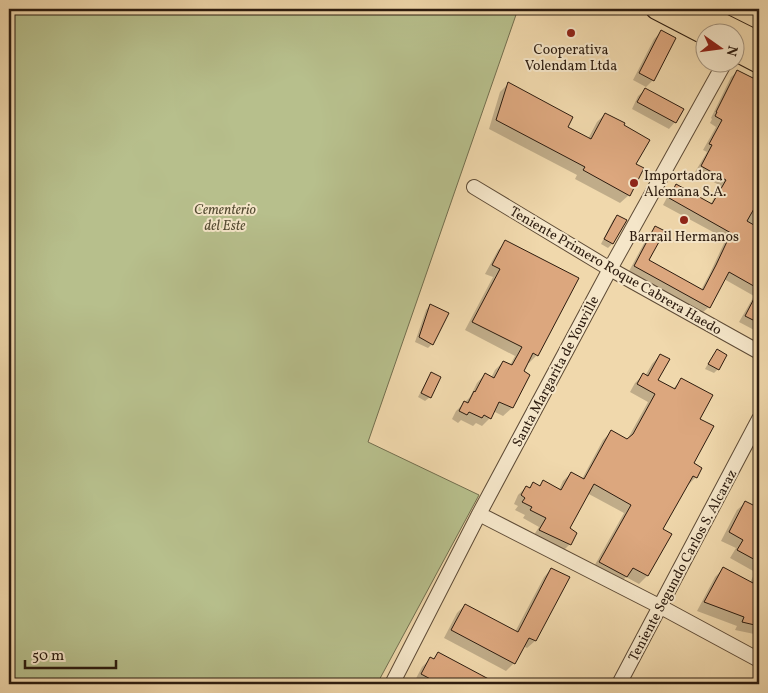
<svg xmlns="http://www.w3.org/2000/svg" width="768" height="693" viewBox="0 0 768 693" font-family="Vollkorn,serif">
	<style>
		.green { fill: #b7bf8c; stroke: #726e4e }
		.shadow { fill: #0003 }
		.building { fill: #dca77e; stroke: #2d1c0f }
		.lines { fill: none; stroke-linecap: round; stroke-linejoin: round }
		.minor-casing { stroke: #5e4b36; stroke-width: 16 }
		.highway-casing { stroke: #2d1c0f; stroke-width: 22 }
		.minor { stroke: #f5e6c9; stroke-width: 14 }
		.highway { stroke: #f0d8ac; stroke-width: 20 }
		.poi-dot { fill: #8f2418; stroke: #f5e6c9; stroke-width: 2 }
		.labels { text-anchor: middle; stroke-width: 4; stroke-linejoin: round; paint-order: stroke }
		.poi-label { font-size: 14px; fill: #2d1c0f; stroke: #f5e6c9 }
		.park-label { font-size: 14px; font-style: italic; fill: #564d34; stroke: #f5e6c9 }
		.street-label { font-size: 14px; fill: #2d1c0f; stroke: #f5e6c9 }
	</style>
	<rect width="100%" height="100%" fill="#f0d8ac"/>
	<filter id="stains"><feTurbulence type="fractalNoise" baseFrequency=".004" numOctaves="4"/><feColorMatrix values="0 0 0 0 .2 0 0 0 0 .09 0 0 0 0 .02 0 0 0 .5 -.17"/></filter>
	<radialGradient id="worn" r=".72"><stop offset=".6" stop-color="#630" stop-opacity="0"/><stop offset="1" stop-color="#630" stop-opacity=".3"/></radialGradient>
	<path class="green" d="M9,9h509l-150,433 111,53 -102,189h-368z"/>
	<path class="shadow" d="M661,32l-8,48 -7,7 -13,-7 21,-41z
		M738,71l21,11v7l-4,8 4,2v228l-3,4 -17,-9 15,-26 -30,-17 -15,28 -7,6 -74,-40 21,-39 7,-6 -8,32 53,30 9,-17 16,-34 -63,-34 7,-13 7,-6 33,19 11,-19 -26,-14 12,-20 -4,-2 13,-23 -6,-4 2,-4 -1,-1 20,-41z
		M508,84l58,44 22,11 9,-17 8,-8 30,50 -6,31 -9,8 -45,-24 2,-4 -88,-46 11,-37z
		M645,90l30,32 -6,7 -37,-20 6,-13z
		M617,216l-5,28 -4,4 -7,-4 12,-24z
		M506,242l31,113 -8,8 -2,-1 -5,10 6,3 -16,33 -9,8 -10,-5 -3,7 -8,8 -6,-3 -3,3 -12,-6 -3,3 -6,-4 4,-8 14,-14 7,-14 8,-9 6,4 4,-8 8,-8 7,3 5,-9 -50,-26 28,-53 -8,-3 13,-24z
		M430,305l2,39 -4,4 -13,-6 11,-32z
		M717,351l1,18 -4,4 -9,-4 8,-14z
		M660,355l-3,25 16,9 9,-10 17,40 -7,44 4,14 -8,8h-1l-25,45 8,4 -23,42 -8,8 -13,-7 -8,8 -26,-15 32,-57 -37,-20 -19,36 2,15 -8,8 -30,-14 7,-11 -16,-9 2,-3 -10,-5 3,-4 -4,-2 4,-9 8,-8 3,1 4,-4 5,3 6,-5 15,8 4,-9 8,-8 11,6 21,-39 8,-8 16,8 21,-38 -18,-10 5,-9 8,-8 2,1 7,-12z
		M432,374l-2,23 -5,4 -7,-4 10,-19z
		M746,502l13,8v125l-24,-5 2,-4 -40,-15 18,-34 8,-8 27,14 5,-11 -25,-14 6,-10 -15,-7 16,-31z
		M551,569l-16,72 -8,7 -4,-2 -9,17 -8,8 -62,-33 13,-25 8,-8 50,27 29,-55z
		M438,654l57,30h-82l9,-17 8,-8 2,1z"/>
	<path class="building" d="M661,30l15,8 -22,43 -15,-8z
		M737,70l22,11v119l-12,21 12,7v61l-30,-17 -19,36 -76,-42 21,-40 10,5 -16,29 54,30 13,-25 15,-32 -62,-35 7,-14 36,20 14,-24 -25,-14 11,-21 -3,-1 13,-24 -7,-4 2,-4h-1z
		M508,82l65,35 -5,10 23,12 14,-26 20,10 -1,2 26,15 -14,24 8,4 -14,28 -47,-26 2,-3 -89,-47z
		M645,88l39,21 -8,14 -39,-21z
		M617,215l10,5 -14,24 -9,-5z
		M505,240l74,38 -41,78 -5,-3 -9,18 6,4 -17,33 -14,-6 -8,17 -7,-4 -2,3 -13,-6 -2,3 -8,-4 5,-10 4,2 6,-12 1,1 10,-19 9,5 9,-17 9,4 10,-18 -50,-25 28,-53 -8,-4z
		M759,289v34l-14,-7z
		M430,304l19,9 -16,32 -14,-8z
		M717,349l10,6 -8,15 -11,-6z
		M660,354l10,5 -12,21 17,9 6,-11 32,17 -13,24 14,7 -20,37 8,5 -5,10 -4,-2 -30,53 9,5 -24,42 -15,-8 -6,9 -28,-15 32,-57 -37,-21 -24,44 7,5 -6,12 -32,-15 7,-12 -16,-8 2,-3 -10,-5 3,-4 -4,-3 5,-9 4,2 3,-6 7,4 3,-6 18,10 10,-18 13,7 27,-49 16,9 6,-5 22,-40 -18,-10 6,-11 5,3z
		M431,372l10,5 -10,21 -10,-5z
		M745,501l14,7v54l-22,-12 6,-10 -14,-8z
		M723,567l30,16 6,-13v56l-17,-4 2,-5 -40,-15z
		M551,568l19,9 -34,64 -7,-3 -14,26 -64,-34 14,-26 53,28z
		M438,652l60,32h-58l-19,-10 9,-17 4,2z"/>
	<g class="lines">
		<defs>
			<path id="minor" d="M474,187l136,82 149,83
				M479,514l182,93 98,53
				M392,684l87,-170 131,-245 115,-207
				M619,684l140,-265"/>
			<path id="highway" d="M656,9l50,26
				M693,9l66,33
				M736,51l23,12"/>
		</defs>
		<use href="#minor" class="minor-casing"/>
		<use href="#highway" class="highway-casing"/>
		<use href="#minor" class="minor"/>
		<use href="#highway" class="highway"/>
	</g>
	<g class="poi-dot">
		<circle cx="571" cy="33" r="5"/>
		<circle cx="634" cy="183" r="5"/>
		<circle cx="684" cy="220" r="5"/>
	</g>
	<g class="labels">
		<g class="poi-label">
			<text x="571" y="54">Cooperativa<tspan x="571" dy="16">Volendam Ltda</tspan></text>
			<text x="644" y="180" text-anchor="start">Importadora<tspan x="644" dy="16">Alemana S.A.</tspan></text>
			<text x="684" y="241">Barrail Hermanos</text>
		</g>
		<g class="park-label">
			<text x="225" y="214">Cementerio<tspan x="225" dy="16">del Este</tspan></text>
		</g>
		<g class="street-label">
			<text transform="translate(616 270) rotate(30)" y="5">Teniente Primero Roque Cabrera Haedo</text>
			<text transform="translate(555 371) rotate(-62)" y="5">Santa Margarita de Youville</text>
			<text transform="translate(682 565) rotate(-62)" y="5">Teniente Segundo Carlos S. Alcaraz</text>
		</g>
	</g>
	<rect width="768" height="693" fill="none" stroke="#f0d8ac" stroke-width="30"/>
	<rect x="10" y="10" width="748" height="673" fill="none" stroke="#2d1c0f" stroke-width="2.5"/>
	<rect x="15" y="15" width="738" height="663" fill="none" stroke="#2d1c0f"/>
	<g transform="translate(720 48) rotate(104)"><circle r="24" fill="#f5e6c9" stroke="#a5957f"/>
	<path d="M0-4L9 19L0 12L-9 19Z" fill="#8f2418"/>
	<text y="-8" font-size="14" font-weight="bold" text-anchor="middle" fill="#2d1c0f">N</text>
	</g>
	<path d="M25 660v8h91v-8" fill="none" stroke="#2d1c0f" stroke-width="2.5"/>
	<text x="32" y="660" font-size="15" fill="#2d1c0f" stroke="#f5e6c9" stroke-width="4" paint-order="stroke">50 m</text>
	<rect width="100%" height="100%" filter="url(#stains)"/>
	<rect width="100%" height="100%" fill="url(#worn)"/>
</svg>
